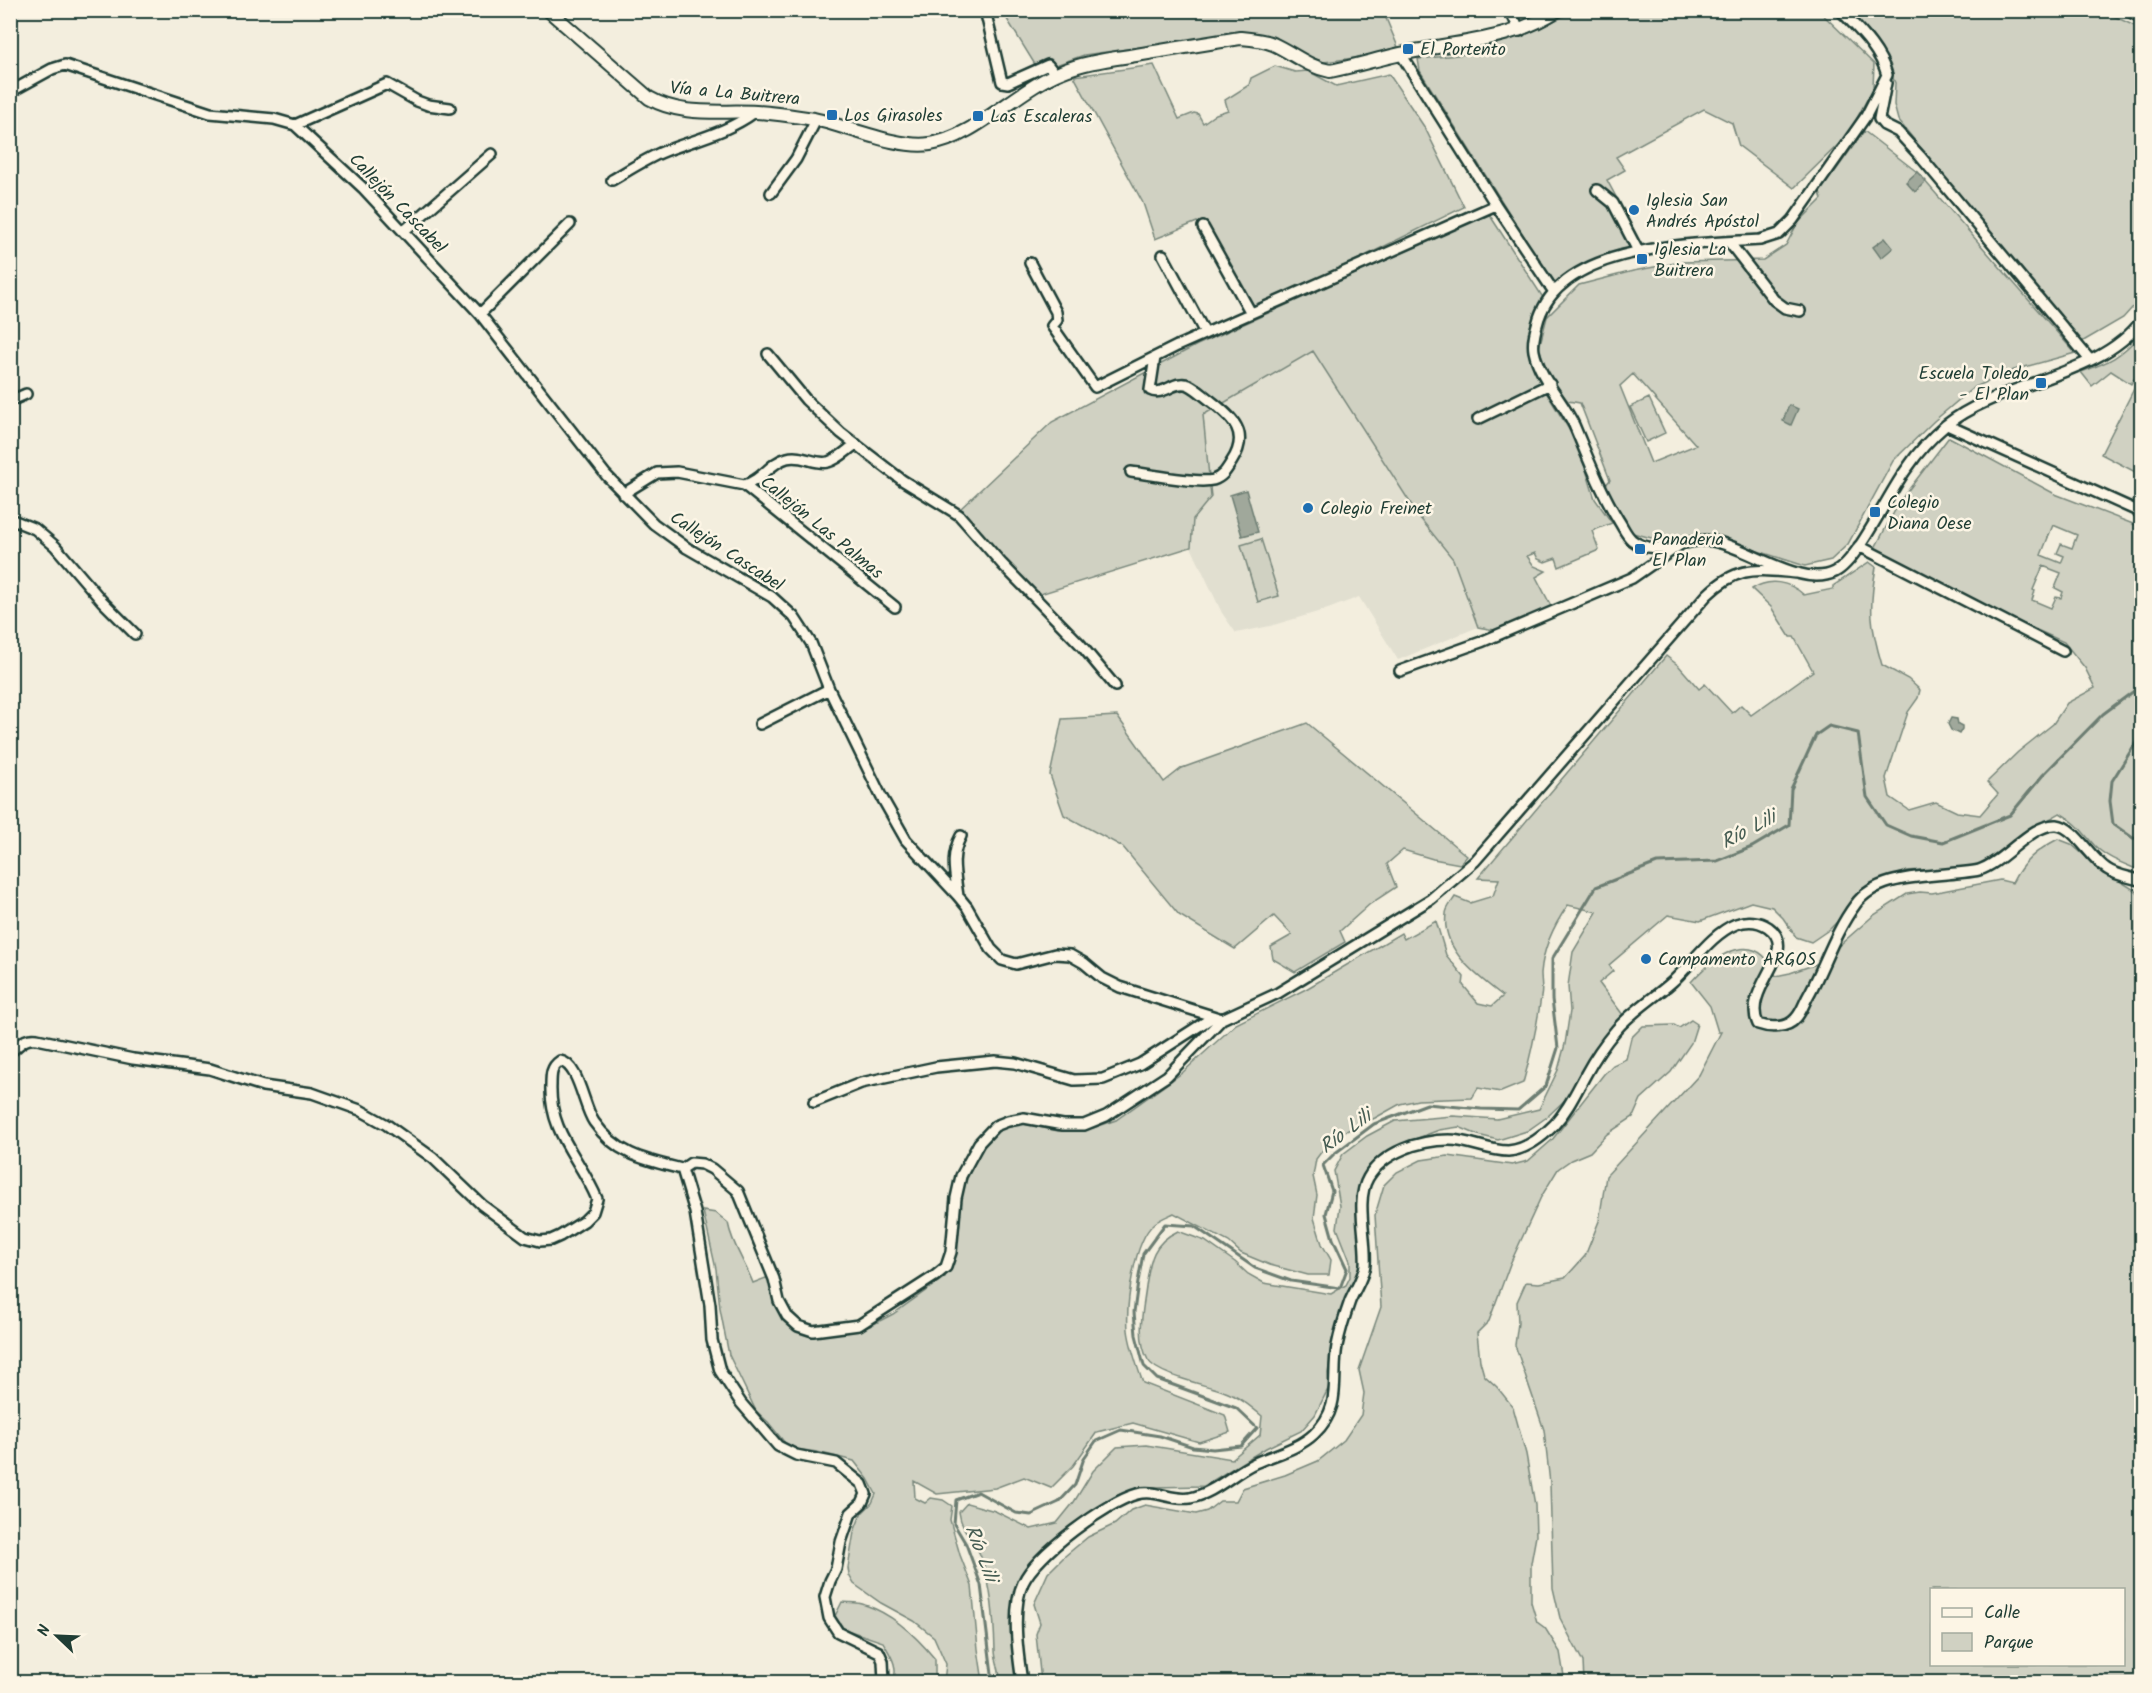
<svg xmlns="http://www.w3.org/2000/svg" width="2152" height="1693" viewBox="0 0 2152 1693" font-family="Kalam,sans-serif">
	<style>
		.built { fill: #e1dfd0 }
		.green { fill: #d0d1c2; stroke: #78877b; stroke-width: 1.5; fill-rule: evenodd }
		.water { fill: #a0a89b; stroke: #6c7d72; stroke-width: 1.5 }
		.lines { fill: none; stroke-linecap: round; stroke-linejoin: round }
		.stream { stroke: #6c7d72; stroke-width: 3 }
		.minor-casing { stroke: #1f3d34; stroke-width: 14 }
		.tertiary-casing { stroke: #1f3d34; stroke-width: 16 }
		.minor { stroke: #fcf5e5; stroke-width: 9 }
		.tertiary { stroke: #fcf5e5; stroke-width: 12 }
		.poi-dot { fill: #1f6fb2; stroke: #fcf5e5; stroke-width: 2 }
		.labels { text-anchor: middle; stroke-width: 5; stroke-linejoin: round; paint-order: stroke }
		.poi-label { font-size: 18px; fill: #1f3d34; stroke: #fcf5e5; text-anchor: start }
		.street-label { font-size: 18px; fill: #1f3d34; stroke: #fcf5e5 }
		.water-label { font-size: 20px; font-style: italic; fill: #465d53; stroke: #fcf5e5 }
	</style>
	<rect width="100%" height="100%" fill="#f3eede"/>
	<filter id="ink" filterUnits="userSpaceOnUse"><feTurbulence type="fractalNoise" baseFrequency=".0167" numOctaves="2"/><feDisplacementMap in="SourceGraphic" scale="12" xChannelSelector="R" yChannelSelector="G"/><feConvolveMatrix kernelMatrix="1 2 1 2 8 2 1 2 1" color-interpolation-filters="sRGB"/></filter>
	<g filter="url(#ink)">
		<path class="built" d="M1313,351l107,167 33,41 25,68 -80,33 -39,-63 -31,12 -58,17 -34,7 -14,-20 -31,-66 2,-28 17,-22 -7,-82z"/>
		<path class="green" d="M1818,10l56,54 -1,24 -25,47 -54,53 -55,-42 -7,-23 -28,-14 -88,48 9,13 -18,10 37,69 -41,10 -25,9 -23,18 -135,-215 -2,-12 49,-5 66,-23 41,-20z
			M1002,11h381l15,36 -36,10 -38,5 -25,-8 -23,-17 -24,-3 -45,4 -123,17 -45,16z
			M1846,11h257l38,18v269l-18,20 -43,25 -182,-223 -4,-15 1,-22 -9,-22z
			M1154,65l25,54 15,-6 4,1 5,9 13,-9 12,-4 -3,-10 24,-15 2,-7 24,-12 20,6 13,-1 28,15 53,-12 36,54 39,79 -215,106 -52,-91 -42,17 -12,-36 -69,-127z
			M1864,131l53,41 158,181 -61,17 -41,18 -39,33 -41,40 -45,83 -17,16 -26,6 -97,-31 -49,5 -30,-8 -27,-43 8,-9 -30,-77 -12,-2 -18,-23 -11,-30 8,-31 32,-32 54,-14 48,-9 82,-2 23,-15 11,-21 25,-25 -4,-12 16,-14zM1633,374l63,71 -45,18 -31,-77z
			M1489,214l55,85 -12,24 -4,29 13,32 37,60 17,55 17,24 -20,8 7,19 -40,17 -3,-9 -11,4 -7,-3 -3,-6 -8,3 7,10 12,5 -10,6 15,29 -12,7 -45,17 -16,-3 -25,-68 -33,-41 -107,-167 -110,64 8,82 -18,22 -2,28 -157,49 -74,-87 92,-87 145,-77z
			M2141,334v33l-10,17 -20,-13 -19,15 -11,-14c29,-10 39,-15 60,-38z
			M2141,375v100l-40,-21z
			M1649,398l16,35 -19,9 -16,-35z
			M1949,437l106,57 86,33v344c-16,-7 -33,-12 -46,-25 -13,-14 -16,-22 -35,-33l-21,12 -41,33 -21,9 -71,4 -32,13 -44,45 -19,13 -15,-5 -13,-19 -11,-11 -21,-5 -51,19 -32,-6 -59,50 4,6 -14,12 24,32 -9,9 -48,75 -19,18 -20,14 -29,9 -20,-5 -19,-8 -20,3 -45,17 -18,14 -13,42 -1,61 -28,69 -6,40 1,14 -14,28 -14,16 -35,17 -62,38 -50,1 -18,2 -18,6 -32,21 -28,25 -36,48 -5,70 1,23h-18c1,-11 -5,-21 -5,-32 -1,-31 -3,-63 -14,-93 -7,-19 -19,-23 -22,-45l8,-9 28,8 36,18 26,-6 17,-21 19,-31 24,-24 29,-2 86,14 28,-24 2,-19c-12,-10 -24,-20 -39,-25 -16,-6 -67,-16 -75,-31 -12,-22 -5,-50 -2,-73 4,-26 6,-44 32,-56l27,10 30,21 13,12 16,9 67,11 15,-9 4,-8v-16l-13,-33 3,-22 -6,-35 9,-17 24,-18 28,-15 58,-5 44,3 42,-10 19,-39 7,-26 5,-33 -2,-25 5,-34 24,-40 -29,-7c-14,20 -25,43 -27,68 0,8 2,16 0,24 -4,28 -10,58 -18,86l-22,9 -23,-4 -6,10 -54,2 -18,4 -25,14 -40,18 -13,15 -6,8 -3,17 4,19 -3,23 8,26 9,16 -2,15h-21l-38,-10 -29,-12 -12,-11 -55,-29c-6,3 -15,6 -20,11 -20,16 -28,80 -26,106 2,17 9,36 15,53l82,32 5,17 -31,10 -66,-19 -36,9 -24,34 -22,22 -27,-11 -29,11 -58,6 -23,-13 1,17 10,5 6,-5 12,2 9,6 -2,14 10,35 12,31 6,63 5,33h-39l2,-18 -12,-27 -20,-16 -33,-18 -27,-19 -5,-9 -1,-7 6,-36 7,-18 11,-11 4,-9 -8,-15 -14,-18 -37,-9 -21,-3 -11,-6 -17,-21 -12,-11 -27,-56 -9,-46 -4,-40 -13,-58 13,2 12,10c4,22 17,39 25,60l18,-7 11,38 11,14 28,8 49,-10 23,-12 52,-37 12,-28 4,-58 18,-37 13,-20 11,-6 21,-4 34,7 35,-3 23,-8 66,-47 54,-49 70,-35 95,-56 3,6 32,-18 10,34 18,22 -1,8 15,18 14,3 11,-10c-25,-19 -62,-46 -57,-82 0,-6 6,-12 9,-17l15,6 23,-7 6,-17 -21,-1 188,-222 13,10 20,23 6,-5 27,29 9,-8 10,10 62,-44 -19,-34h-4l-19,-30 -19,-18c17,-11 37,-8 52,6l29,-6v-3l36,-24 7,5c-7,41 -6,58 6,98l26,14 12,11 -2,8 -10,14 -22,66 4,19 19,13 27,-8 21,10 23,3 18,-21 -11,-12 31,-30 35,-28 14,-21 28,-15 -10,-20 -21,-26 -45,-20 -144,-74 25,-47zM2053,525l24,10 -5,13 -11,-4 -4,9 7,3 -3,7 -20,-8zM2043,566l18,7 -6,15 8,4 -2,6 -5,-1 -5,11 -19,-8 3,-9 -2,-1z
			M1261,539l18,57 -21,6 -17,-57z
			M1117,716l47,66 18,-14 125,-45 160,133 -7,8 -27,-5 -30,-9 -16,14 9,23 -26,17 -30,27 5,11 -50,30 -22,-13 -2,-12 21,-12 -18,-19 -39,33 -56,-34 -56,-68 -59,-32 -14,-40 12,-56z
			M2058,839l13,5 29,25 41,25v788h-557l-1,-20 -23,-44 -7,-30 -3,-105 -6,-53 -29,-85 3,-22 -1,-21 9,-20 13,1 26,-5 20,-22 14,-35 7,-45 93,-101 22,-43h-3l-8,-26 -19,-24c25,-28 66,-56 85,-6l14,-3 29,-10 55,-48 33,-21 13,-2 12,1 68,-13 12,3c11,-22 25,-33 46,-44zM1932,1590h192v74h-192z
			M1691,1020l6,4 -6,19 -20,29 -30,27 -8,18 -26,17 -17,18 -19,8 -13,9 -17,28 -31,67 -21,57 -12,12 3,28 4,14 13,12 16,20 13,47 9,51 1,31 -5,27v39l6,20 8,6 15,24 5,30h-524l-5,-48 4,-11 -6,-19 14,-31 17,-17 23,-19 27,-13 16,-14 14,-5 51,9 11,-3 13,-10h16l7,-13 42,-13 33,-14 26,-21 17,-25 3,-22 -5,-23 22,-63 -6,-92 9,-30 13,-13 24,-12 27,-4 64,9 16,-4 24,-21 52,-66 9,-9 13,-6 5,-21 12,-12 31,-1 5,3z
			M842,1602c7,1 16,0 23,3 28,9 52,32 70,54v23h-42c6,-15 -2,-26 -10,-40l-39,-13 -9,-13z"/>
		<path class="water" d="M1917,172l9,9 -11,11 -9,-10z
			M1885,238l8,10 -12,10 -8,-11z
			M1789,405l9,4 -7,16 -8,-4z
			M1246,490l12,42 -16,4 -12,-41z
			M1951,718l6,1 1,5 4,2v3l-3,5 -8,-4 -3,-6z"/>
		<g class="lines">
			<path class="stream" d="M2142,733l-30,48 -2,20 3,23 20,14 9,1
				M993,1682l-12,-97 -15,-41 -12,-20 2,-24 22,-8 38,21 15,2 28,-13 16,-17 9,-27 12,-17 25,-11 39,6 33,11 20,2 28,-3 16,-18 -21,-20 -79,-29 -13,-13 -8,-31 -2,-23 4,-30 5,-28 22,-30 29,2 61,42 36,13 49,7 7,-19 -14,-30 -7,-25 6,-23 -9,-26 11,-11 40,-30 53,-20 54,5 37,1 28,-24 12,-38 -6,-49v-40l44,-72 61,-24 60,-2 35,-14 37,-22 2,-36 25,-54 13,-9 29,7 9,64 19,28 25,11 32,6 67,-27 33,-40 60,-61 39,-29"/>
			<defs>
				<path id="minor" d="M985,10l17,72 6,1 40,-18 7,9
					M1510,10l10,21
					M1840,10c19,20 40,39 47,65l-21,41 -73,104 -14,14 -19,6c-64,4 -196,3 -221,78 -3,10 -7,22 -5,33 5,26 29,50 40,74 14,33 26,65 45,96 4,6 7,14 13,19 24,19 54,-4 81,1 35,6 88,48 122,31 24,-12 54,-81 73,-105 10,-15 24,-30 38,-42 54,-44 154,-47 196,-105
					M2127,10l15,8
					M1401,54l95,151 58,87
					M1886,83l-7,36 5,6 14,7 22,24 170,204
					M10,92l42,-23 13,-4 145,48 64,6 21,6 68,63 117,126 126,161 48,49 33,24 85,49 22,20 17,26 18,46 52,107 25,44 52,56 9,11 24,42 11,11 14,4 39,-10 15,1 14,8 18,15 18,9 102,32
					M295,125l92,-41 30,17 11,4 22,3
					M612,180c17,-10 35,-22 53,-29 32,-12 63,-19 90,-39
					M1597,190l16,13 25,48
					M771,193l25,-34 20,-39
					M1203,227l48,86
					M404,231l88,-77
					M1729,242l45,58 11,8 15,3
					M1163,255l42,78
					M1030,263l26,49 1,8 -5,6 43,61 82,-41 319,-141
					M480,314l90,-90
					M768,354l38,46 35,33 61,47 57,35 43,49 79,81 34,41
					M10,401l16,-7
					M1478,419l72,-35
					M1947,425l195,88
					M1131,472c19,2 66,12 82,8 10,-3 14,-11 19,-19 18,-28 1,-43 -21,-60 -7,-5 -14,-12 -22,-16 -14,-6 -26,12 -39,5l5,-33
					M744,485c19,-5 25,-22 43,-27 15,-4 28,7 41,4 11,-3 19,-12 28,-18
					M623,494l34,-21 20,-1 67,13 151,122
					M10,519l25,10 20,17 47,55 33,33
					M1859,546l204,105
					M1400,671l81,-29 151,-64 49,-34
					M760,724l69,-35
					M958,896c-3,-22 -8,-40 3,-60
					M10,1052c10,-7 14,-15 27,-13l96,20 77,10 53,17 49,7 48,17 27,15 46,33 49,47 43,32 15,4 11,-1 9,-4 24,-15 9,-9 4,-13c-17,-41 -48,-66 -46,-114 0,-10 0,-18 9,-24 19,3 23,45 34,61 23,33 51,38 88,47l9,-6 11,1 10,5 26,22 36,88 5,22 8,15 11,10 15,5 46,-6 76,-49 11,-9 5,-15 5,-54 5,-22 18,-33 16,-17 13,-5 16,-3 39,7h21l22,-9 61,-40 55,-57 56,-26 153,-94 44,-38 232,-266c32,-31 50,-25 91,-22
					M814,1102l47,-19 75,-16 59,-6 20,2 59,17 29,-1 37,-15 73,-47
					M682,1169l13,43 15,93 2,35 8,31 21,32 37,43 18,9 40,8 26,21 4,10 -4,9 -11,10 -10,29 -5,27 -6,12 -5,16 4,21 9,14 41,20 4,9 1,21
					M1022,1682c-4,-27 -11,-74 1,-99 13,-29 84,-81 114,-89 18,-5 35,7 53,4 25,-5 43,-25 65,-35 20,-9 43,-14 59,-29 29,-27 17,-55 23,-88 3,-15 8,-31 13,-45 5,-12 14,-24 15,-37 2,-25 -10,-64 3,-86 15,-26 52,-38 81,-38 20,0 39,11 59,11 17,-1 34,-14 46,-26 14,-15 22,-33 32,-51 8,-15 19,-31 30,-44 15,-18 38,-32 56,-48 20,-18 39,-48 64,-58 11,-4 23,-3 32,3 34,24 -27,61 -10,97 11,4 29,5 38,-6 5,-5 8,-14 11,-20 17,-30 27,-65 48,-93 21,-30 68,-28 101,-32 7,-1 16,-1 23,-3 26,-8 52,-47 78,-45 18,2 33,33 50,44 10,7 24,8 35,12"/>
				<path id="tertiary" d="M548,10l101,88c33,19 70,12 107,14 19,1 39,4 58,7 33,7 84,30 116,25 44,-6 88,-55 131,-72 23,-10 50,-13 75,-17 35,-6 69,-11 104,-17 11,1 23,2 33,6 20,9 35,23 57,27 31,-6 60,-16 91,-21 51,-10 92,-11 137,-40
					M10,11l2,-1"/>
			</defs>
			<use href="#minor" class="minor-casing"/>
			<use href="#tertiary" class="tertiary-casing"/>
			<use href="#minor" class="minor"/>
			<use href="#tertiary" class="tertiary"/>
		</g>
	</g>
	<g class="poi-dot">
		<rect x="1402" y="43" width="12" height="12" rx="3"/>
		<rect x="826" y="109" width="12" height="12" rx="3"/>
		<rect x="972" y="110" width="12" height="12" rx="3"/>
		<circle cx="1634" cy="210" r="6"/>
		<rect x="1636" y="253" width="12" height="12" rx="3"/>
		<rect x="2035" y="377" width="12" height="12" rx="3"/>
		<circle cx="1308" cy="508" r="6"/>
		<rect x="1869" y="506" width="12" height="12" rx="3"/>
		<rect x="1634" y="543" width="12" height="12" rx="3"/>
		<circle cx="1646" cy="959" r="6"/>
	</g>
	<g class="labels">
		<g class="poi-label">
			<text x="1420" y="55">El Portento</text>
			<text x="844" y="121">Los Girasoles</text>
			<text x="990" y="122">Las Escaleras</text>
			<text x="1646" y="206">Iglesia San<tspan x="1646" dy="21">Andrés Apóstol</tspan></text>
			<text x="1654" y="255">Iglesia La<tspan x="1654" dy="21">Buitrera</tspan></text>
			<text x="2029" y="379" text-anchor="end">Escuela Toledo<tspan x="2029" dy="21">- El Plan</tspan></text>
			<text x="1887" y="508">Colegio<tspan x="1887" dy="21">Diana Oese</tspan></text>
			<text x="1320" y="514">Colegio Freinet</text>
			<text x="1652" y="545">Panaderia<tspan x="1652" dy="21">El Plan</tspan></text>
			<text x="1658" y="965">Campamento ARGOS</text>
		</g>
		<g class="street-label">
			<text transform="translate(735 93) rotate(5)" y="6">Vía a La Buitrera</text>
			<text transform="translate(398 203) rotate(46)" y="6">Callejón Cascabel</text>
			<text transform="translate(822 527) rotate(39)" y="6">Callejón Las Palmas</text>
			<text transform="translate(727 551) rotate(33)" y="6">Callejón Cascabel</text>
		</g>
		<g class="water-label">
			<text transform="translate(1748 829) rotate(-28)" y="7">Río Lili</text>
			<text transform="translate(1345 1131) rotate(-37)" y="7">Río Lili</text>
			<text transform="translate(982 1553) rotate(69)" y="7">Río Lili</text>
		</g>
	</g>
	<rect width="2152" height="1693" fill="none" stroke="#fcf5e5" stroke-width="36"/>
	<rect x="18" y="18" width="2116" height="1657" fill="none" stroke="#1f3d34" stroke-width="2" filter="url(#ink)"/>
	<rect x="1930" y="1588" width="195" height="78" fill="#fcf5e5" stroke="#a4ab9e" stroke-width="1.5"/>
	<rect x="1942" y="1608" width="30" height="9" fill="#fcf5e5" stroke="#a4ab9e" stroke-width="1.5"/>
	<text x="1984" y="1618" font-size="18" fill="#1f3d34">Calle</text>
	<rect x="1942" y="1633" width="30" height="18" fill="#d0d1c2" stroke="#a4ab9e" stroke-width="1.5"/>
	<text x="1984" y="1648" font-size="18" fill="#1f3d34">Parque</text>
	<g transform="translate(57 1636) rotate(293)" stroke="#fcf5e5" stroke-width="4.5" paint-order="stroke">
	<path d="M0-4.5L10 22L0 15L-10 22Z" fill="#1f3d34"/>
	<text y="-9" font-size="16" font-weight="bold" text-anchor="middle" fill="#1f3d34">N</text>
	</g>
</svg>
